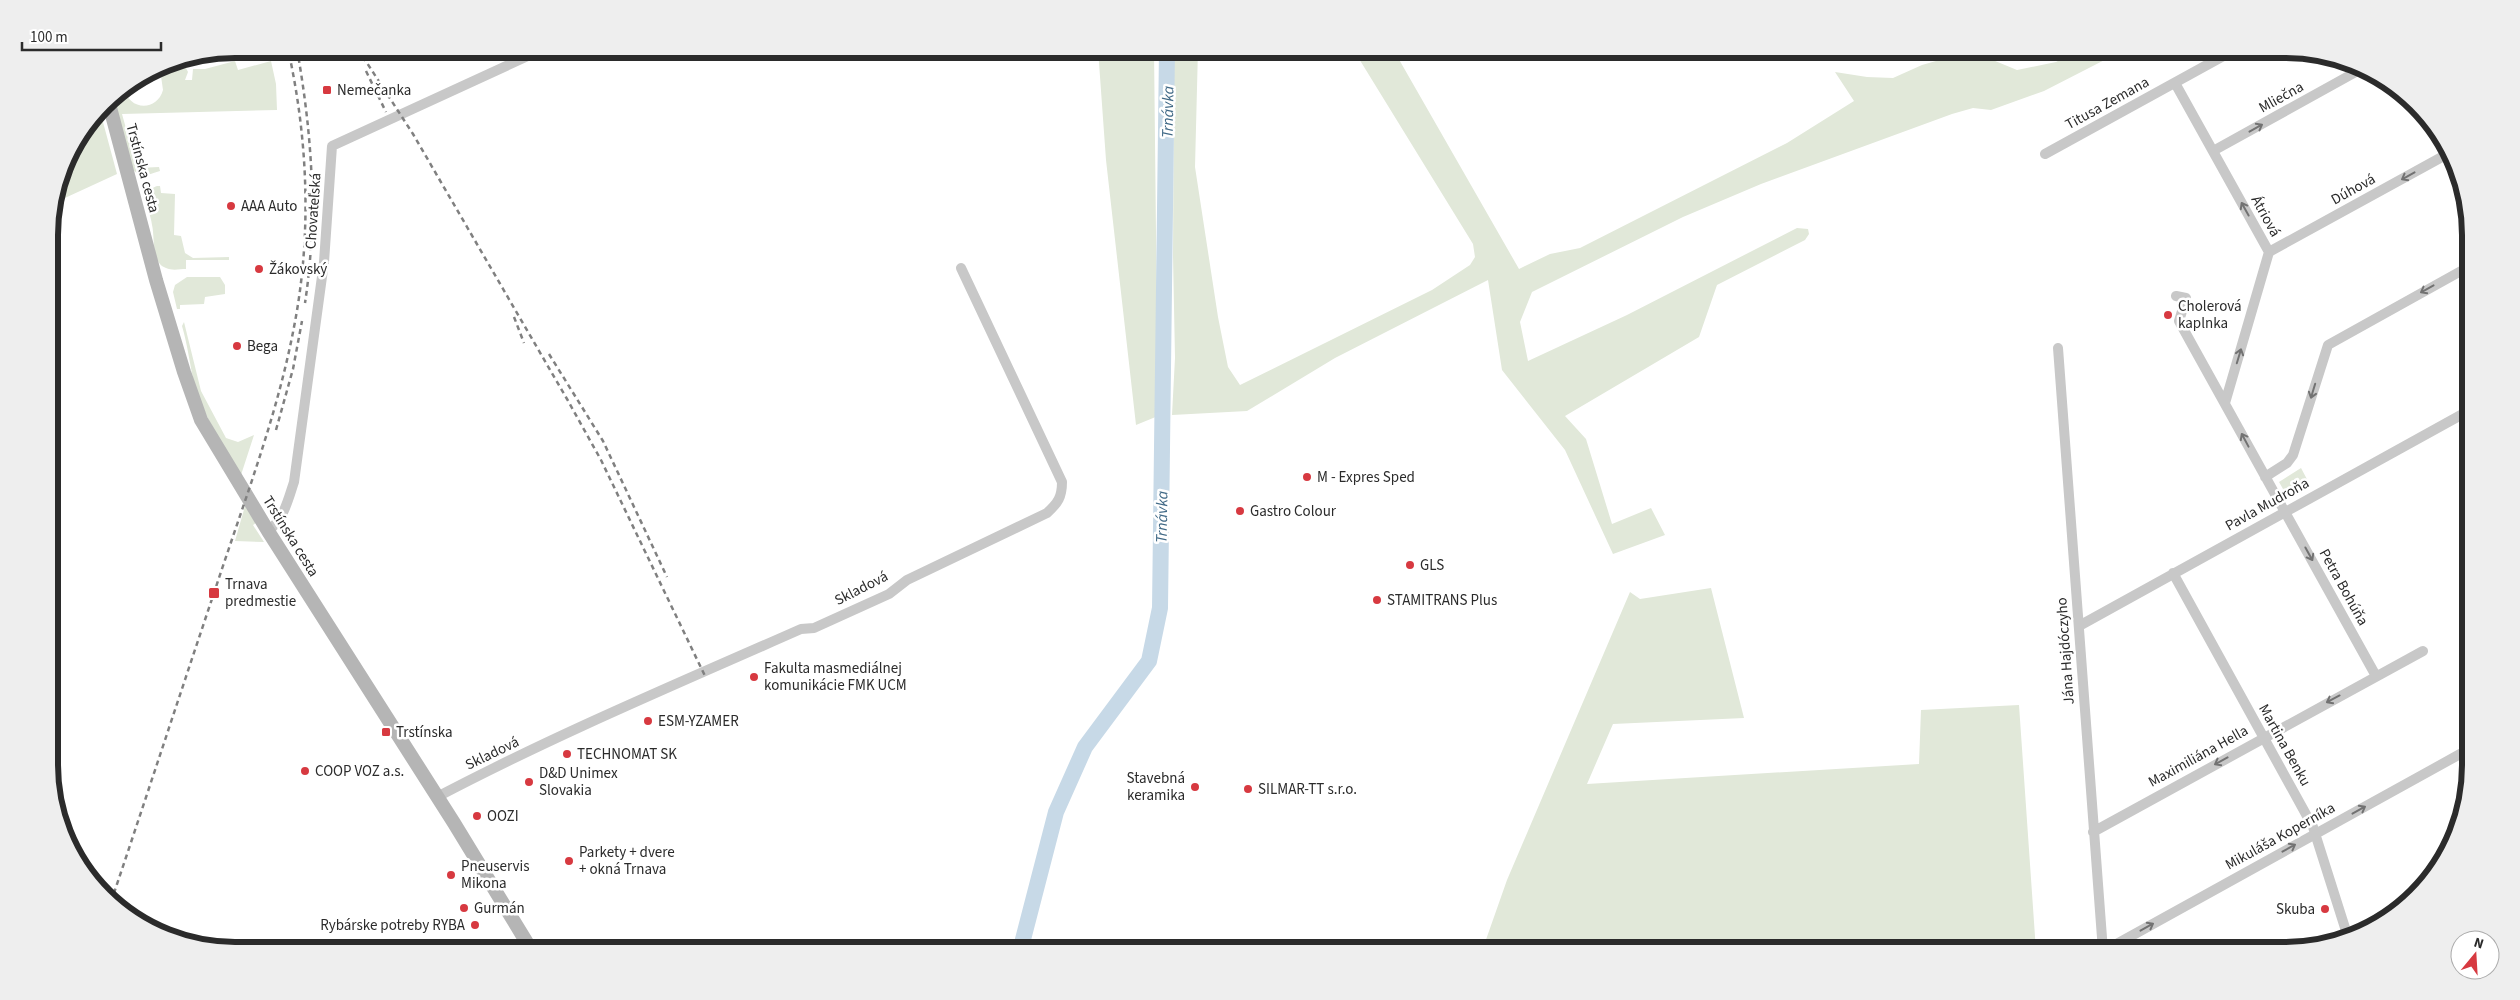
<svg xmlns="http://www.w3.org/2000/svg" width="2520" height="1000" viewBox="0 0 2520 1000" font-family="'Source Sans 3',sans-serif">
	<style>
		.green { fill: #e1e8d9 }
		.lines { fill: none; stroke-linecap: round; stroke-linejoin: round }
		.river { stroke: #c7d9e7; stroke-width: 16 }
		.minor { stroke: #c8c8c8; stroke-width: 10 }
		.secondary { stroke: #b5b5b5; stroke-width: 14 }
		.rail { stroke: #808080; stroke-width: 2.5; stroke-dasharray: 5 4; stroke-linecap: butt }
		.oneway { stroke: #727272 }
		.poi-dot { fill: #d73940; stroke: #fff; stroke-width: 2 }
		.labels { text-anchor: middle; stroke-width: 5; stroke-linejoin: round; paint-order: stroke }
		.poi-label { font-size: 15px; fill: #2b2b2b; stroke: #fff; text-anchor: start }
		.street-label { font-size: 15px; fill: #2b2b2b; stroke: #fff }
		.water-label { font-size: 16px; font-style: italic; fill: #406986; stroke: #fff }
		.rim { fill: none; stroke: #2b2b2b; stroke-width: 6 }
	</style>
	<rect width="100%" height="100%" fill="#fff"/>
	<path class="green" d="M1098,49h56l4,367 -22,9 -30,-265z
		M1174,49h24l-3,118 23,150 10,50 12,18 192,-95 38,-25 5,-8 -2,-13 -120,-195h40l126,220 31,-15 30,-6 207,-105 67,-42 -19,-29 32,5 26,1 29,-13 49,-14 46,19 39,-8 24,-13h46l-82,42 -53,19 -18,-2 -21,6 -191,70 -78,33 -151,75 -12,30 8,39 99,-46 170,-87 11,1 1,5 -4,6 -88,45 -18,52 -134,79 21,23 26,85 39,-16 14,27 -52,19 -48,-104 -63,-80 -14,-90 -153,78 -88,53 -75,4 3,-57 -2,-102z
		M235,61l3,9 33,-9 5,23 1,26 -155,4 15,54 22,-1 1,4c-14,4 -21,9 -29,-5l-19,-71 12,-8c4,24 33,25 39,3l-2,-14 -8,-7 11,-6 2,-1 1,7 10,-2 9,1 2,4 -3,8h7l1,-11h12z
		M100,111l17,63 -63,29 14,-51z
		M157,186h3l1,7 14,1 -1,41 7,1 4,17 8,5 36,-1v3h-43v9c-6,0 -14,2 -20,-1 -15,-5 -11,-31 -14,-43 -1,-9 -6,-19 -6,-28 1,-5 6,-9 11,-11z
		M187,277h33l5,8v9l-20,3 -1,7 -24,1v4h-3l-4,-17 2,-7z
		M184,322l17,69 25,47 12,4 16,-7 -13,40c-17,-29 -37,-57 -46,-89 -5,-19 -7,-40 -13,-60z
		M2301,468l8,15 -22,13 -8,-14z
		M245,506l11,17 -3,2 11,17 -29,-1z
		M1711,588l33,130 -131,6 -26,60 332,-20 2,-54 98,-5 17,246h-129l-2,-11 -248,11h-175l25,-71 123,-288 10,7z"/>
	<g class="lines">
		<path class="river" d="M1020,951l36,-139 29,-65 64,-86 11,-53 7,-559"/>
		<path class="minor" d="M2175,83l94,169 -44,151
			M2213,151l150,-83
			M2045,154l191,-105
			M2269,252l182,-100
			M2176,296l10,2 -7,23 11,20 186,335
			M2058,348l45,603
			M2265,477l22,-14 6,-8 35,-110 142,-79
			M268,531c16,-12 20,-31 26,-49l30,-220 8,-116 211,-97
			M2173,573l140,254 33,104 5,8
			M2079,626l391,-216
			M437,797c118,-62 242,-114 364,-168l13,-1 75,-34 18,-14 140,-67c11,-10 15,-16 15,-31l-101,-214
			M2093,832l330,-181
			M2104,951l367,-203"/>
		<path class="secondary" d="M108,100l48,180 28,92 17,48 67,111 186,292 78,128"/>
		<path class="rail" d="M297,49c15,85 21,168 8,254
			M358,49l55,85 154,265 34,61 105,218
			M366,71l20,41
			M514,317l10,26
			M549,354l54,87 64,136
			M276,430l17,-61 9,-48
			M111,902c35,-104 69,-208 104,-312 28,-86 62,-173 79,-263 18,-92 14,-188 -6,-278"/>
	</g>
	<defs><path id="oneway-shaft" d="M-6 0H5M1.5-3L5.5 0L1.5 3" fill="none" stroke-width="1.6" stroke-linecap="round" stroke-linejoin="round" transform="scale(1.25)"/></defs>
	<g class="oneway">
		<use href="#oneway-shaft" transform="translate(2256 128) rotate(-29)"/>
		<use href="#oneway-shaft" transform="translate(2408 176) rotate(151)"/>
		<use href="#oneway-shaft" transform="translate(2245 209) rotate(-119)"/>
		<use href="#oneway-shaft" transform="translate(2427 289) rotate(151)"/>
		<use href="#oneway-shaft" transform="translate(2239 356) rotate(-73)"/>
		<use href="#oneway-shaft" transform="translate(2313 391) rotate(107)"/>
		<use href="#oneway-shaft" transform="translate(2245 440) rotate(-118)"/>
		<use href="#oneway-shaft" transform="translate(2309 554) rotate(61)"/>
		<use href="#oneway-shaft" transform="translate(2333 699) rotate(152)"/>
		<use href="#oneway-shaft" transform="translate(2221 761) rotate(151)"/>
		<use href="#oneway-shaft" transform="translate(2359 810) rotate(-29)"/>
		<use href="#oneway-shaft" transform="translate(2289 848) rotate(-29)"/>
		<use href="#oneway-shaft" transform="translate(2147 927) rotate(-29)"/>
	</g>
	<g class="poi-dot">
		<rect x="322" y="85" width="10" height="10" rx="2.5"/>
		<circle cx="231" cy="206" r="5"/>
		<circle cx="259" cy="269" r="5"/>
		<circle cx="2168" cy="315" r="5"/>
		<circle cx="237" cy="346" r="5"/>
		<circle cx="1307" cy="477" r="5"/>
		<circle cx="1240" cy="511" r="5"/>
		<circle cx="1410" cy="565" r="5"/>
		<rect x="208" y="587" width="12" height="12" rx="2.5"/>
		<circle cx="1377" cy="600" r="5"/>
		<circle cx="754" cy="677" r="5"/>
		<circle cx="648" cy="721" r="5"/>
		<rect x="381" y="727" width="10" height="10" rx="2.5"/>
		<circle cx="567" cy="754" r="5"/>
		<circle cx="305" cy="771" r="5"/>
		<circle cx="529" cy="782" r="5"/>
		<circle cx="1195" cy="787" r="5"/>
		<circle cx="1248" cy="789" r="5"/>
		<circle cx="477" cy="816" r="5"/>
		<circle cx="569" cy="861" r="5"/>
		<circle cx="451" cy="875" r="5"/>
		<circle cx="464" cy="908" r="5"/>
		<circle cx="2325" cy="909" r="5"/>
		<circle cx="475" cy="925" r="5"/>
	</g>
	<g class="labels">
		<g class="poi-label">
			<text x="337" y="95">Nemečanka</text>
			<text x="241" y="211">AAA Auto</text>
			<text x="269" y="274">Žákovský</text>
			<text x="2178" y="311">Cholerová<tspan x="2178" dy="17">kaplnka</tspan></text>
			<text x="247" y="351">Bega</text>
			<text x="1317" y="482">M - Expres Sped</text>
			<text x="1250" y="516">Gastro Colour</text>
			<text x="1420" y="570">GLS</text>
			<text x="225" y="589">Trnava<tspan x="225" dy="17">predmestie</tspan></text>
			<text x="1387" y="605">STAMITRANS Plus</text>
			<text x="764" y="673">Fakulta masmediálnej<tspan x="764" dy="17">komunikácie FMK UCM</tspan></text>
			<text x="658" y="726">ESM-YZAMER</text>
			<text x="396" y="737">Trstínska</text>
			<text x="577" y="759">TECHNOMAT SK</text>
			<text x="315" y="776">COOP VOZ a.s.</text>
			<text x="539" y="778">D&amp;D Unimex<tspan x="539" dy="17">Slovakia</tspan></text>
			<text x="1185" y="783" text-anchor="end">Stavebná<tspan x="1185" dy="17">keramika</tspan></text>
			<text x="1258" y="794">SILMAR-TT s.r.o.</text>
			<text x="487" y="821">OOZI</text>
			<text x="579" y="857">Parkety + dvere<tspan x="579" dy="17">+ okná Trnava</tspan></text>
			<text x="461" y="871">Pneuservis<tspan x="461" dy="17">Mikona</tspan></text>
			<text x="474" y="913">Gurmán</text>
			<text x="2315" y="914" text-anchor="end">Skuba</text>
			<text x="465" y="930" text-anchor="end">Rybárske potreby RYBA</text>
		</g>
		<g class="street-label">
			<text transform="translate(2281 97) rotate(-29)" y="5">Mliečna</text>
			<text transform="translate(2107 103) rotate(-29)" y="5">Titusa Zemana</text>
			<text transform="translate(143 168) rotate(75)" y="5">Trstínska cesta</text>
			<text transform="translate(2353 189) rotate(-29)" y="5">Dúhová</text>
			<text transform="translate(313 211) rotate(-86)" y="5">Chovateľská</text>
			<text transform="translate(2266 216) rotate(61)" y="5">Átriová</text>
			<text transform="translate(2267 504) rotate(-29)" y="5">Pavla Mudroňa</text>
			<text transform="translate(291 536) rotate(58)" y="5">Trstínska cesta</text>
			<text transform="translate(2344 587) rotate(61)" y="5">Petra Bohúňa</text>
			<text transform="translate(861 588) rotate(-27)" y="5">Skladová</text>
			<text transform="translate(2065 651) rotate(-94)" y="5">Jána Hajdóczyho</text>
			<text transform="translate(2285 745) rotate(61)" y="5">Martina Benku</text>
			<text transform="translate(492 753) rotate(-26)" y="5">Skladová</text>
			<text transform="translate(2198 756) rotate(-29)" y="5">Maximiliána Hella</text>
			<text transform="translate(2280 836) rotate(-29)" y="5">Mikuláša Koperníka</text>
		</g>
		<g class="water-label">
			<text transform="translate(1167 112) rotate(-89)" y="6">Trnávka</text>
			<text transform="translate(1161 517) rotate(-89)" y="6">Trnávka</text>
		</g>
	</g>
	<path d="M0 0H2520V1000H0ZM235 58H2285A177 177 0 0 1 2462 235V765A177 177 0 0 1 2285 942H235A177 177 0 0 1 58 765V235A177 177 0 0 1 235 58Z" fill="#eee" fill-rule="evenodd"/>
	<path class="rim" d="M235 58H2285A177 177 0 0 1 2462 235V765A177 177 0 0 1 2285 942H235A177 177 0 0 1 58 765V235A177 177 0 0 1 235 58Z"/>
	<g transform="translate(2475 955) rotate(18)"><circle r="24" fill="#ffffff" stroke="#aaaaaa"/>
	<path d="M0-4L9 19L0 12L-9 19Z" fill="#d73940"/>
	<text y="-8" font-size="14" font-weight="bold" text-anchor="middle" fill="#2b2b2b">N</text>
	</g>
	<path d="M22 42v8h139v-8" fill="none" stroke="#2b2b2b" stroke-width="2.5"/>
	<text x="30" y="42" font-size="15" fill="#2b2b2b" stroke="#ffffff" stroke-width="4" paint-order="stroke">100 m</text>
</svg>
